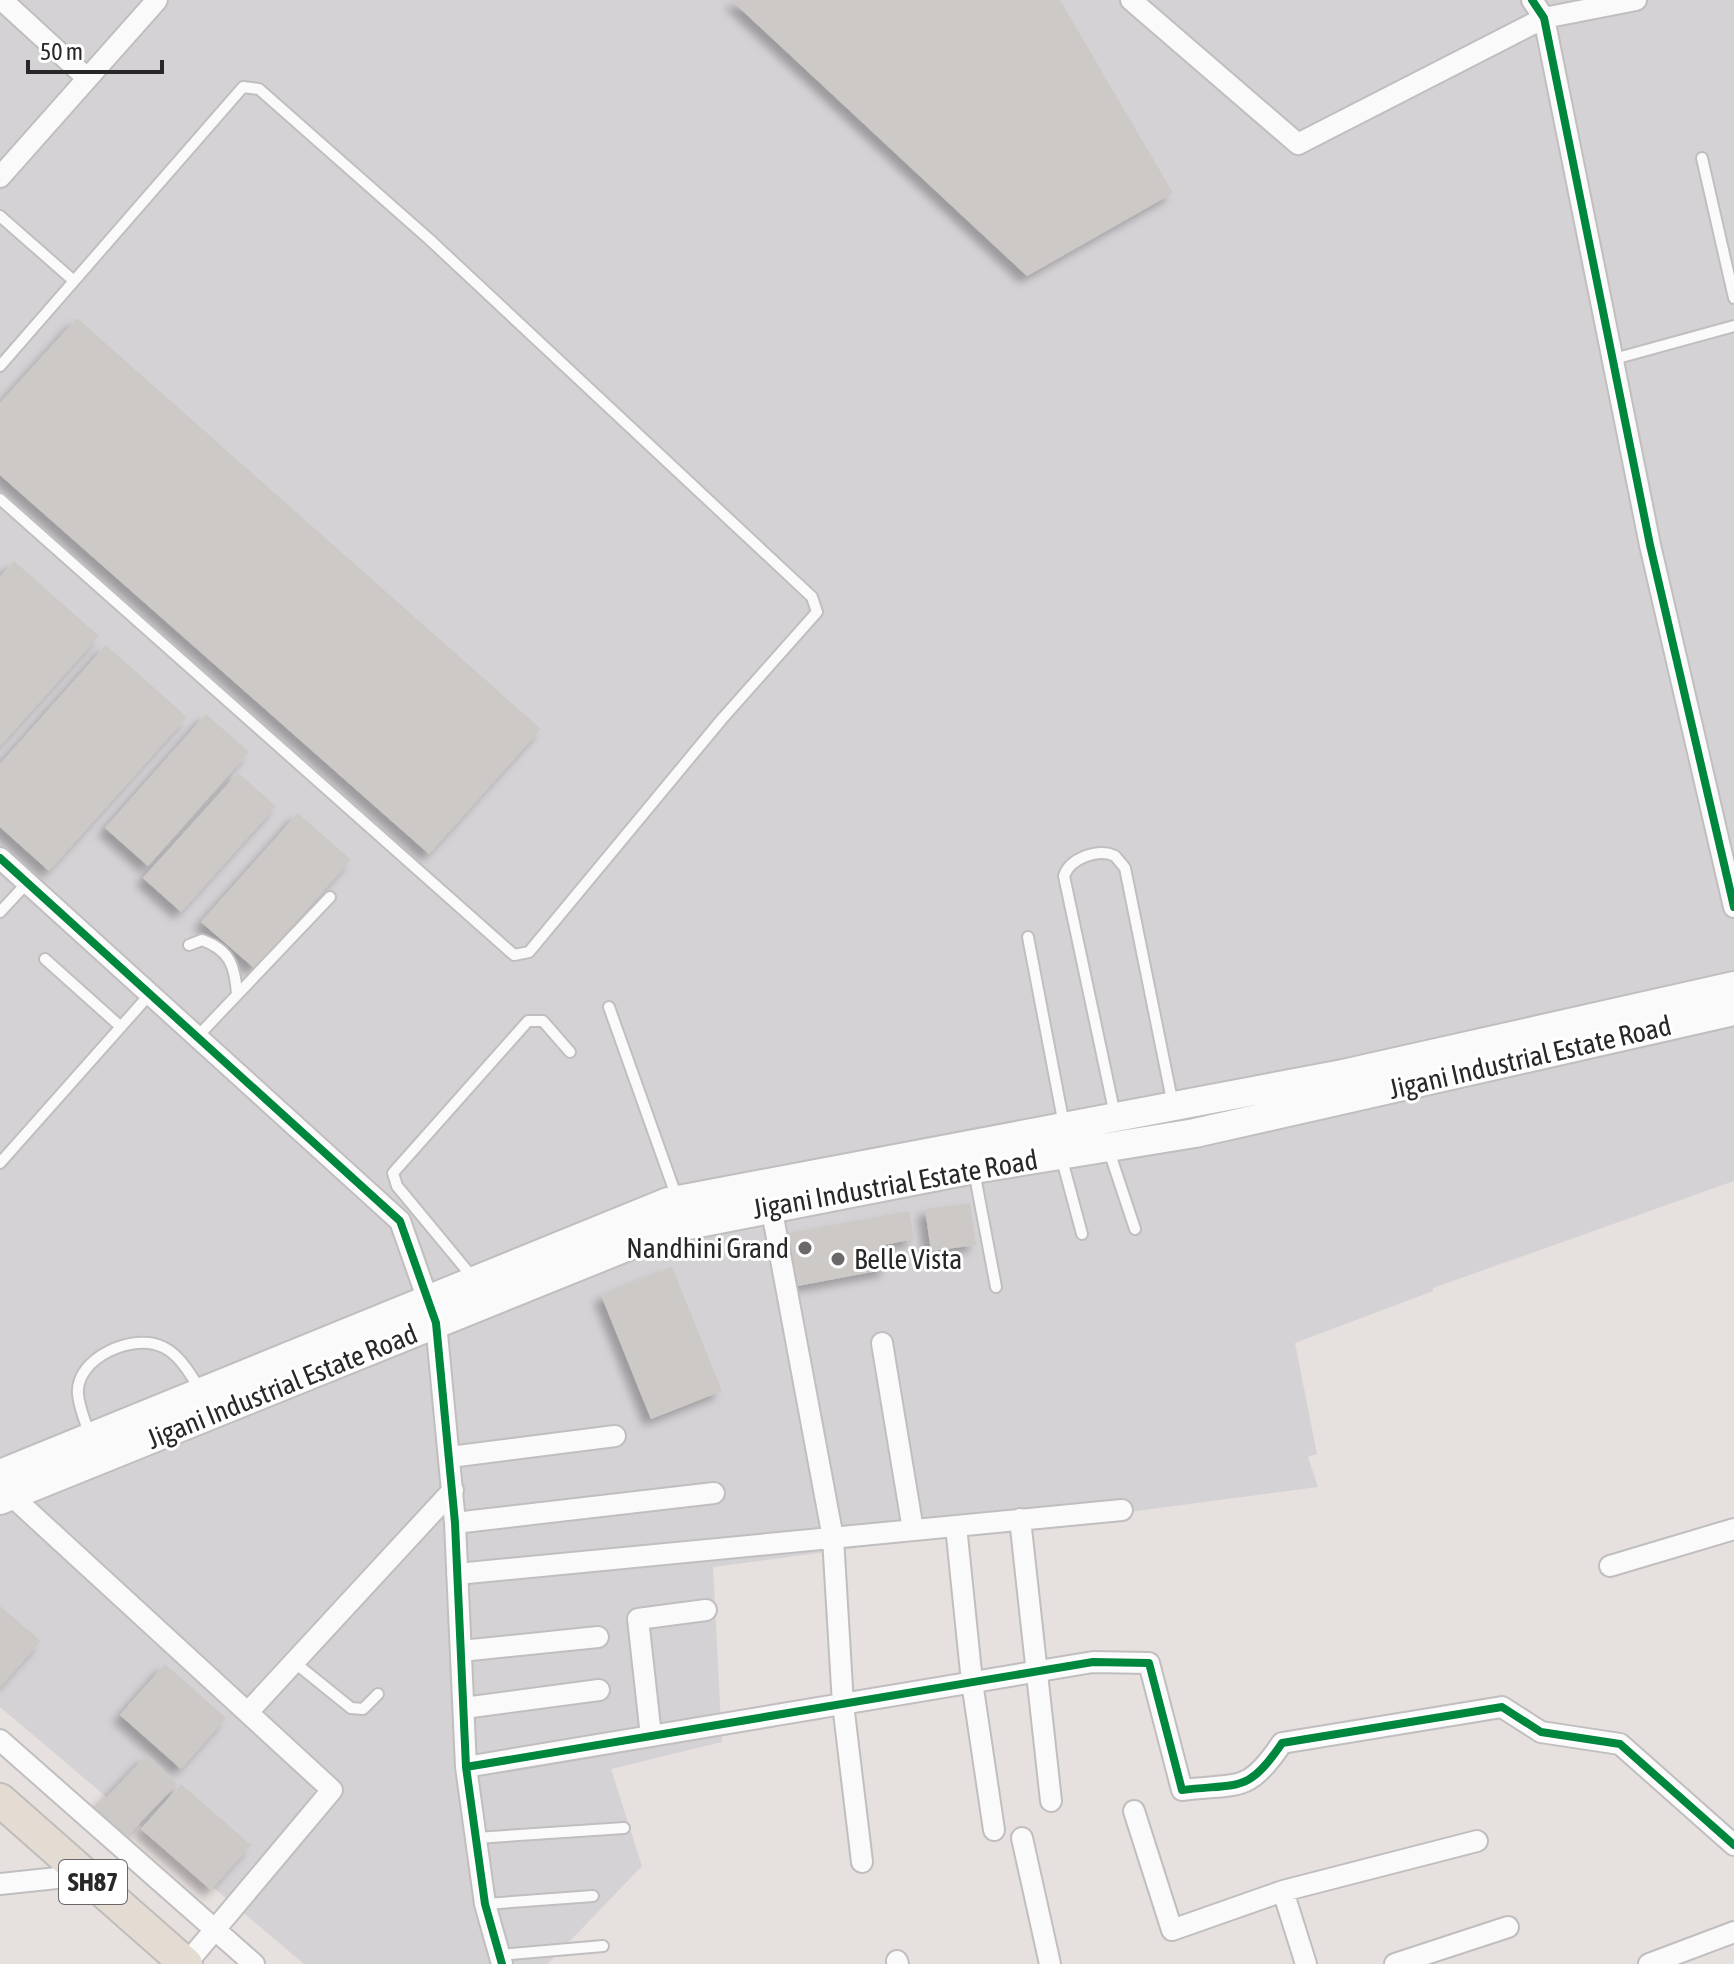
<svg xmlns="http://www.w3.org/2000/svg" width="1734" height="1964" viewBox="0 0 1734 1964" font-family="'Asap Condensed',sans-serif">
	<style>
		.industrial { fill: #d5d2d5 }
		.building { fill: #cdc9c7; filter: url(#shadow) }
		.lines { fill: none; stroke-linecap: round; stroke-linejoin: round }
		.service-casing { stroke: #c0bebf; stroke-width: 14 }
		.minor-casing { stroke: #c0bebf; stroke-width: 24 }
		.secondary-casing { stroke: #c0bebf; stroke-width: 32 }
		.primary-casing { stroke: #bfbdbc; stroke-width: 36 }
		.service { stroke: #fbfafa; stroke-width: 10 }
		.minor { stroke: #fbfafa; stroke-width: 20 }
		.secondary { stroke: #fbfafa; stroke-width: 28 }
		.primary { stroke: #e4dcd3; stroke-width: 32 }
		.cycleway-casing { stroke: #fff; stroke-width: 13 }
		.cycleway { stroke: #00873e; stroke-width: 8 }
		.poi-dot { fill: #6a6868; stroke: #fff; stroke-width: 3 }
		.labels { text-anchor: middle; stroke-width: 6; stroke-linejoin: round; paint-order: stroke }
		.shield { fill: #fff; stroke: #686868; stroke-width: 2 }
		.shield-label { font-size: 26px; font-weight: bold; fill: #282828 }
		.street-label { font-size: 28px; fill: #282828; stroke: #fff }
		.poi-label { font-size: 28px; fill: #282828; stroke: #fff; text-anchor: end }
	</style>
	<defs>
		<filter id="shadow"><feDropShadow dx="-7" dy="7" stdDeviation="4" flood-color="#0004"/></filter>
	</defs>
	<rect width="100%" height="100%" fill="#e6e0de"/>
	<path class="industrial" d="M0,0h1734v1181l-301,107v3l-138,52 22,111 -9,3 10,30 -605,80 9,175 -111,27 31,97 -94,98h-244l-304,-257z"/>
	<path class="building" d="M731,0h329l113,193 -146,83z
		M77,318l464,411 -112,125 -429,-379v-72z
		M14,561l85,75 -99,110v-169z
		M106,645l81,72 -138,154 -49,-44v-63z
		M206,714l43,38 -101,114 -43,-38z
		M238,773l38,33 -95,106 -38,-34z
		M298,813l53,47 -97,108 -53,-46z
		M970,1203l6,42 -45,6 -6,-42z
		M909,1211l5,28 -30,6 4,24 -96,18 -9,-53z
		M672,1267l50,124 -71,28 -50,-124z
		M0,1606l41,35 -41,46z
		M165,1664l61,54 -45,51 -61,-54z
		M147,1755l30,29 -51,53 -30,-29z
		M181,1784l70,61 -40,45 -70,-61z"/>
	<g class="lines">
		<defs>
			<path id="service" d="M1702,158l32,140
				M0,216l74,65
				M1614,359l120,-33
				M0,366l243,-279 16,2 170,150 383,358 5,15 -95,107 -193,233 -15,3 -514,-456
				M0,912l27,-29
				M1028,937l36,188
				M189,945l13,-5c28,10 33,26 35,54
				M45,959l76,68
				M609,1007l68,191
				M197,1037l133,-140
				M1115,1115l-51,-239c6,-18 34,-28 51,-20l10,12 48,237
				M1108,1148l27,81
				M1061,1156l21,78
				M0,1163l150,-169
				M974,1171l22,116
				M474,1279l-77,-93 -4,-13 135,-152h15l27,31
				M90,1436c-4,-13 -11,-28 -12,-42 -3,-36 56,-62 85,-47 17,8 27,27 37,42
				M294,1662l57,46 12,1 15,-15
				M476,1838l148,-10
				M485,1904l108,-8
				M500,1955l103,-9"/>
			<path id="minor" d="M2,0l85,78
				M1131,0l167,144 246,-126 92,-18
				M1532,0l12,18 106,527 84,362
				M0,177l157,-177
				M0,858l400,363 36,102 19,200 11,244 19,137 17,60
				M771,1206l62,332 10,166 19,158
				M882,1343l31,187
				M450,1457l165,-21
				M2,1487l330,303 -146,174h-6
				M1020,1519l31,282
				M455,1523l259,-30
				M956,1526l16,156 22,148
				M1610,1566l124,-37
				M457,1574l665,-64
				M461,1651l137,-14
				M464,1708l135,-18
				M249,1711l204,-221
				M651,1736l-13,-117 68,-9
				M0,1740l254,224
				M466,1767l627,-105 56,1 33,127c57,-7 66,4 100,-47l220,-36 39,25 79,12 114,101
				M1134,1811l38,119 111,-39 23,73
				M1022,1838l28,126
				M0,1884l85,-9
				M1283,1891l194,-50
				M897,1961l1,3
				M1395,1964l113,-37
				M1649,1964l85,-32"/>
			<path id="secondary" d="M0,1474l668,-272 675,-128 391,-88
				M0,1500l673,-272 301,-59 221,-36 539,-122"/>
			<path id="primary" d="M0,1800l186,164"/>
		</defs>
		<use href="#service" class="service-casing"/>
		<use href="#minor" class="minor-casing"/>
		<use href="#secondary" class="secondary-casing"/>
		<use href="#primary" class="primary-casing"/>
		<use href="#service" class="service"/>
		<use href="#minor" class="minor"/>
		<use href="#secondary" class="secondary"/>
		<use href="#primary" class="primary"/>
		<defs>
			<path id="cycleway" d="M1532,0l12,18 106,527 84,362
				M0,858l400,363 36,102 19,200 11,244 19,137 17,60
				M466,1767l627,-105 56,1 33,127c57,-7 66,4 100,-47l220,-36 39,25 79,12 114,101"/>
		</defs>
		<use href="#cycleway" class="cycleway-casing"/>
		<use href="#cycleway" class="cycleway"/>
	</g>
	<g class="poi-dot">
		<circle cx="805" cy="1248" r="8"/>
		<circle cx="838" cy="1259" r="8"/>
	</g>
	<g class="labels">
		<rect class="shield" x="59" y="1860" width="68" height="44" rx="6"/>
		<g class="shield-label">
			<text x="93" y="1891">SH87</text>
		</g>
		<g class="street-label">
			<text transform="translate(1530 1057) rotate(-13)" y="10">Jigani Industrial Estate Road</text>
			<text transform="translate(895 1184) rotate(-10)" y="10">Jigani Industrial Estate Road</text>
			<text transform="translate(282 1386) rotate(-22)" y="10">Jigani Industrial Estate Road</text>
		</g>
		<g class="poi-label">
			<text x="789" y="1258">Nandhini Grand</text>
			<text x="854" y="1269" text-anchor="start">Belle Vista</text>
		</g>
	</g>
	<path d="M28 60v12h134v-12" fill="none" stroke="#282828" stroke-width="4"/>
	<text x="40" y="60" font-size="24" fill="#282828" stroke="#ffffff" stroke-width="6" paint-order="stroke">50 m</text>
</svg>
